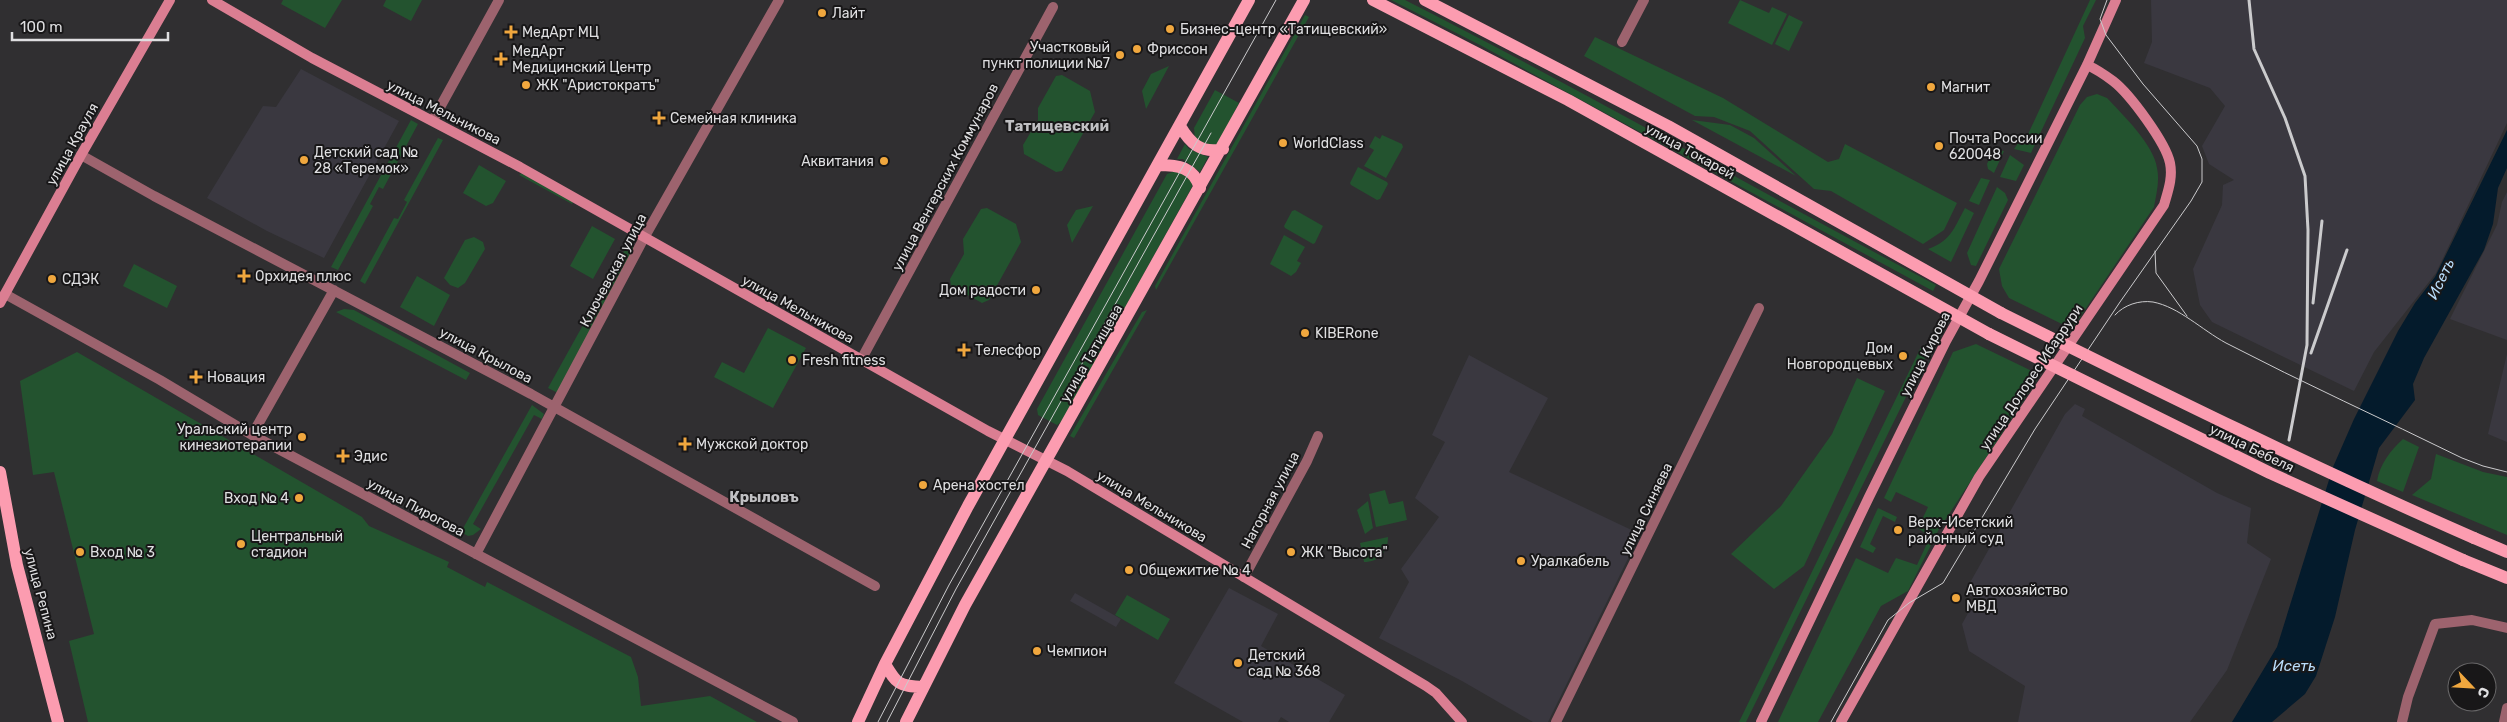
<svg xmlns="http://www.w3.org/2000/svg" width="2507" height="722" viewBox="0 0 2507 722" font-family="Rubik,sans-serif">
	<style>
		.built { fill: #3a3840 }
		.green { fill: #23532f }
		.water { fill: #041b2c }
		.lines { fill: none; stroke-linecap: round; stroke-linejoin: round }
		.street { stroke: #9d636e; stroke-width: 10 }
		.secondary { stroke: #db7e92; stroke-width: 10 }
		.primary { stroke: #fc9cb0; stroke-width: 12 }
		.tram { stroke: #cbcbcd; stroke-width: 1 }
		.rail { stroke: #cbcbcd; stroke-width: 3 }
		.primary-bridge { stroke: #fc9cb0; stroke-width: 12 }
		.poi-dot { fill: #f0a73e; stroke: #181718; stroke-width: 2 }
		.labels { text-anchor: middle; stroke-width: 4; stroke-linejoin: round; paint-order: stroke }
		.poi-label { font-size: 14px; fill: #dfdfe1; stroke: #181718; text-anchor: start }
		.street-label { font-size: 14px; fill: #dfdfe1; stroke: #181718 }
		.neighbourhood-label { font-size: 15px; font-weight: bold; fill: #c0c0c3; stroke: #181718 }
		.water-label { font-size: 15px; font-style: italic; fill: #badefc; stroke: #181718 }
	</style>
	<rect width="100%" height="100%" fill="#302f31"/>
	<path class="built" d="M2151,0h356v123l-71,150 -62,79 -20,39 -142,-69 -12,-17 -7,-36 29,-64 1,-20 11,-5 -25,-16 -7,-18 23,-40 -15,-18 -66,-25 8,-21z
		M301,69l98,52 -75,137 -57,-27 -60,-33 56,-92 13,1z
		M2507,192v148l-57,-21 47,-94 5,-23z
		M2507,354v88l-19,-8z
		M1469,355l79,43 -39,74 131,62 -92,188h-15l-71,-41 -83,-43 30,-56 -8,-13 38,-52 -24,-19 30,-56 -13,-7z
		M2075,404l10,5 -3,7 135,77 34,15 -4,35 24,16 -44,111 -37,52h-172l7,-36 -56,-35 -7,-27 14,-25 -11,-7 2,-4 98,-174z
		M1229,588l49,26 -17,32 84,49 -16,27h-40l-8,-5 -3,5h-35l-69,-39z
		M1075,593l46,26 -5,8 -46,-26z"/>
	<path class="green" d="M283,0h59l-17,28 -44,-24z
		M386,0h36l-11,21 -28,-15z
		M1391,0h14c179,91 353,191 531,285l-3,6 -453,-246z
		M1740,0l29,13 3,-6 15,7 -15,31 -44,-22z
		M2090,0h6l-13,26 2,12 -54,115 -17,-4 5,-7 5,1z
		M1305,15l4,2 -153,273 -1,-4z
		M1789,15l14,7 -14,29 -14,-7z
		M1595,37l128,61 105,64 11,-3 6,-15 112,59 -13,27 -21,14 -92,-53 -17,-2 -64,-58 -36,-14 -19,-1 -111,-60z
		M1169,66l-23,43 -4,-18 9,-17z
		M1062,75l28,16 5,21 -33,59 -6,1 -32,-18 -1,-9 15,-25v-12l18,-32z
		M1215,90l24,13 -21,41 -6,2 -17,-7 -1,-11z
		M2097,94l10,4c16,17 47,47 50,70 3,13 -1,27 -3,39l-82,122 -63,-31 -7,-12 -3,-17 81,-164 7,-8z
		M411,120l7,4 -35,65 -4,-2 -9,17 3,2 -35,64 -7,-3z
		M1692,120l38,5 24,13 42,38z
		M1382,135l20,9 1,3 -17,31 -22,-12 10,-16 -5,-3 6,-11 5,3z
		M438,138l5,2 -78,144 -5,-3 34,-63 4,1 9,-17 -3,-2z
		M1185,144l4,5 19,8 -8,15 -17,-13h-6z
		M1998,150l6,1 -10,22 -6,-4 -1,-5 5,-11z
		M2010,155l14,10 -8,16 -16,-4z
		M479,165l27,16 -13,22 -7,3 -23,-13z
		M1358,167l29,15 1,2 -8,15 -3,1 -26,-15 -1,-2z
		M1178,170l14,11v6l-130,234 -5,4 -19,-10 -1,-6 130,-235z
		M522,173l52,27 -2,4 -53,-29z
		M1981,178l9,2 -11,25 -10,-4z
		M1997,187l8,6 3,7 -32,66 -5,-1 -4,-12z
		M1093,206l-21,37 -5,-18 9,-15z
		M987,208l29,16 5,18 -32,58 -7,3 -31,-17 -1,-7 14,-25 -1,-15 18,-30z
		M1965,208l9,5 -23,49 -23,-13c23,-8 26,-21 37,-41z
		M1295,210l28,16 -8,17 -2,1 -28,-16 -1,-2 8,-15z
		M592,226l23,13 -22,40 -23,-13z
		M1284,235l21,12 -8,14 4,2 -5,9 -5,4 -21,-12z
		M474,237l9,5 2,7 -20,34 -7,5 -8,-3 -6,-7 21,-38z
		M628,244l7,4 -77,145 -10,-5z
		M134,264l43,22 -10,22 -44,-22z
		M417,276l33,19 -16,31 -34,-19z
		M344,309l10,1 116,63 -4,7 -130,-68z
		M1147,310l-73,128 -4,-2 72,-124z
		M768,328l38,20 -33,60 -59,-31 8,-15 22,11z
		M1934,340l-188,382h-7l182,-375z
		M1976,344l64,31 -102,156 -30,60 -27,15 -63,116h-40l78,-164 32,15 8,-15 21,7 13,-28 -12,-9 10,-21 -32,-15 -5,10 -7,-4 69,-146z
		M77,352l285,165 7,9 80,36 -2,5 38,20 2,-5 144,75 7,20 3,29 69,-10 47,26h-669l-19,-81 25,-7 -40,-162 -21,3 -13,-94z
		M1857,378l28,13 -81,175 -30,23 -43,-35 50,-48 51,-72z
		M532,405l12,9 -2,5 -8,-4 -61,109 8,5 -8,6 -5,1 -7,-4z
		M2403,439l16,8 -16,45 -26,-11c3,-17 13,-30 26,-42z
		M2436,454l47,18 24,5v58l-95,-40 19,-16z
		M1385,490l4,14 14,-3 4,19 -31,7 -7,-33z
		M1368,501l5,27 -8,6 -8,-24z
		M1878,508l19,9 -2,5 -12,-6 -13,28 6,4 -3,5 -13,-6z
		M1388,537c0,15 -9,25 -24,25l-4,-19z
		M1127,595l43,24 -12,21 -43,-25z"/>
	<path class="water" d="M2507,130v38l-9,20 -5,36 -9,26 -60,108 -11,26 2,16 -36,48 -24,82 -20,87 -19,59 -11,18 -33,28h-40l45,-75 56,-180 21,-48 44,-88 17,-28 20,-26z"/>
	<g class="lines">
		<path class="street" d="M1622,42l22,-42
			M433,120l66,-120
			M81,155l73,41 377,198 344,192
			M5,294l155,86 92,55 541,287
			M861,360l192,-353
			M252,435l82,-145
			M476,554l168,-316 135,-238
			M1244,577l63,-116 11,-25
			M1556,722l203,-414
			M2402,722l6,-25 27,-73 37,-4 35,8
			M2504,722l3,-14"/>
		<path class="secondary" d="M212,0l100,58 208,109 468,264 79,40 359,215 10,7 26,29
			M0,303l81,-148 89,-155
			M1761,722l108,-225 77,-156 33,-60 108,-216 29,-65
			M1841,722l138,-245 185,-272c4,-14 9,-27 6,-42 -4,-20 -40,-69 -57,-82 -8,-6 -17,-12 -26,-16"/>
		<path class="primary" d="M1373,0l195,100 421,234
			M1425,0l243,126 333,187
			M1180,126c10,17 21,28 43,23
			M1158,165c20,0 36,2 42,23
			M0,472l17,93 41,157
			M2474,538l33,14
			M2463,560l44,18
			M885,664c12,20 13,22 38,23
			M858,722l27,-58 83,-158 281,-506
			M906,722l59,-117 339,-605"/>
		<path class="tram" d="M2155,251l1,22 31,43
			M2115,315c9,-10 24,-15 38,-13 26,5 49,28 73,41 77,40 157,76 236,115l21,8 24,6
			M878,722l71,-137 327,-585
			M887,722l69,-133 255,-456
			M1831,722l57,-102 21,-17 34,-20 92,-154 85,-127 71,-101 11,-19v-23l-5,-13 -54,-62 -37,-49 -6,-16 7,-19"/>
		<path class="rail" d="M2249,0l5,49 31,69 20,58 3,54 -1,115 -18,95
			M2313,303l9,-82
			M2311,353l36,-103"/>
		<path class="primary-bridge" d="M2001,313c157,78 313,155 473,225
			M1989,334l281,139 193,87"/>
	</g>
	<g class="poi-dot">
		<circle cx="822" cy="13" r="5"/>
		<circle cx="1170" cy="29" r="5"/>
		<path d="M508.5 24.5h5v5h5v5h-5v5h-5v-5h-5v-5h5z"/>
		<circle cx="1137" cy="49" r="5"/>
		<circle cx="1120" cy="55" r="5"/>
		<path d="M498.5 51.5h5v5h5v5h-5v5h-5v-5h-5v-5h5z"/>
		<circle cx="526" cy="85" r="5"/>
		<circle cx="1931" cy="87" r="5"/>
		<path d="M656.5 110.5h5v5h5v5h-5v5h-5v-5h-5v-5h5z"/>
		<circle cx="1283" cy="143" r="5"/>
		<circle cx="1939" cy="146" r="5"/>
		<circle cx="304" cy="160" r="5"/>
		<circle cx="884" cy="161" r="5"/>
		<path d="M241.5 268.5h5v5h5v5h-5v5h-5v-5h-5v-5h5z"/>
		<circle cx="52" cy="279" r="5"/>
		<circle cx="1036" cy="290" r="5"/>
		<circle cx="1305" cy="333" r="5"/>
		<path d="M961.5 342.5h5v5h5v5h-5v5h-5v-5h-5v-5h5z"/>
		<circle cx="1903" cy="356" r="5"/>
		<circle cx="792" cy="360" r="5"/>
		<path d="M193.5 369.5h5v5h5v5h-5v5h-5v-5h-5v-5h5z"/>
		<circle cx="302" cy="437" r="5"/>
		<path d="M682.5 436.5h5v5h5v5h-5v5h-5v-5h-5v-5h5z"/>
		<path d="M340.5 448.5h5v5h5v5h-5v5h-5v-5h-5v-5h5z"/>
		<circle cx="923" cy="485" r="5"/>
		<circle cx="299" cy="498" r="5"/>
		<circle cx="1898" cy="530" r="5"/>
		<circle cx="241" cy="544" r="5"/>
		<circle cx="80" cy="552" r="5"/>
		<circle cx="1291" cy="552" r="5"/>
		<circle cx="1521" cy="561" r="5"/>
		<circle cx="1129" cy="570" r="5"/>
		<circle cx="1956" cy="598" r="5"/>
		<circle cx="1037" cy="651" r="5"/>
		<circle cx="1238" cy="663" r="5"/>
	</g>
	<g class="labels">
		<g class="poi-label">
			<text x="832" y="18">Лайт</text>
			<text x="1180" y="34">Бизнес-центр «Татищевский»</text>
			<text x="522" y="37">МедАрт МЦ</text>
			<text x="1110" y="52" text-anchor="end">Участковый<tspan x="1110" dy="16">пункт полиции №7</tspan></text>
			<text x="1147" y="54">Фриссон</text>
			<text x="512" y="56">МедАрт<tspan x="512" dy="16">Медицинский Центр</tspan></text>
			<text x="536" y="90">ЖК "Аристократъ"</text>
			<text x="1941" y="92">Магнит</text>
			<text x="670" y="123">Семейная клиника</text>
			<text x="1949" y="143">Почта России<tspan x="1949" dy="16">620048</tspan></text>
			<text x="1293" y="148">WorldClass</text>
			<text x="314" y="157">Детский сад №<tspan x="314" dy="16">28 «Теремок»</tspan></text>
			<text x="874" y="166" text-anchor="end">Аквитания</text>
			<text x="255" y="281">Орхидея плюс</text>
			<text x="62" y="284">СДЭК</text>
			<text x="1026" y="295" text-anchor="end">Дом радости</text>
			<text x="1315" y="338">KIBERone</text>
			<text x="1893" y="353" text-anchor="end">Дом<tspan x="1893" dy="16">Новгородцевых</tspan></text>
			<text x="975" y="355">Телесфор</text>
			<text x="802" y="365">Fresh fitness</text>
			<text x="207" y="382">Новация</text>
			<text x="292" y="434" text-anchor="end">Уральский центр<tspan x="292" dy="16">кинезиотерапии</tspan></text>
			<text x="696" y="449">Мужской доктор</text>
			<text x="354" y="461">Эдис</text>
			<text x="933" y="490">Арена хостел</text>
			<text x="289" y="503" text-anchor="end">Вход № 4</text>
			<text x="1908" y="527">Верх-Исетский<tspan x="1908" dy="16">районный суд</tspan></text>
			<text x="251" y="541">Центральный<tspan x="251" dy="16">стадион</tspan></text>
			<text x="90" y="557">Вход № 3</text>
			<text x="1301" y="557">ЖК "Высота"</text>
			<text x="1531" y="566">Уралкабель</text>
			<text x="1139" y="575">Общежитие № 4</text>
			<text x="1966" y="595">Автохозяйство<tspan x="1966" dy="16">МВД</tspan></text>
			<text x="1047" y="656">Чемпион</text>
			<text x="1248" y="660">Детский<tspan x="1248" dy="16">сад № 368</tspan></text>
		</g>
		<g class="street-label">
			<text transform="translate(444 112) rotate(27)" y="5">улица Мельникова</text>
			<text transform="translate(72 144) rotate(-61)" y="5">улица Крауля</text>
			<text transform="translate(1690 151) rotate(29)" y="5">улица Токарей</text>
			<text transform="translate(945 177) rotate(-62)" y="5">улица Венгерских Коммунаров</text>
			<text transform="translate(613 270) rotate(-62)" y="5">Ключевская улица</text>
			<text transform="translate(798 309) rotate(29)" y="5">улица Мельникова</text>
			<text transform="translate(1091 353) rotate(-60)" y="5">улица Татищева</text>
			<text transform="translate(1925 354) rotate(-63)" y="5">улица Кирова</text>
			<text transform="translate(486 355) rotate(28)" y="5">улица Крылова</text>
			<text transform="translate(2031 377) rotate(-56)" y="5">улица Долорес Ибаррури</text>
			<text transform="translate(2252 448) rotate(26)" y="5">улица Бебеля</text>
			<text transform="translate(1270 500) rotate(-62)" y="5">Нагорная улица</text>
			<text transform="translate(1152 506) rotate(31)" y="5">улица Мельникова</text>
			<text transform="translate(416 507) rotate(28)" y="5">улица Пирогова</text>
			<text transform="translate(1646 509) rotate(-64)" y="5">улица Синяева</text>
			<text transform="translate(41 594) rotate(75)" y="5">улица Репина</text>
		</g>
		<g class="neighbourhood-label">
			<text x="1057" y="131">Татищевский</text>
			<text x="764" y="502">Крыловъ</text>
		</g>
		<g class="water-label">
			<text transform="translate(2441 279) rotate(-64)" y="5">Исеть</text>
			<text x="2294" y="671">Исеть</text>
		</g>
	</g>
	<g transform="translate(2472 687) rotate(115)"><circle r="24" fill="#181718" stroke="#686768"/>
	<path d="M0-4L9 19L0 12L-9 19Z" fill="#f0a73e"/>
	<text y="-8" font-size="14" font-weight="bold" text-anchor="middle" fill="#dfdfe1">С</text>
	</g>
	<path d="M12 32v8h156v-8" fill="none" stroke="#dfdfe1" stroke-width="2.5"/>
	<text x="20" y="32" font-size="15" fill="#dfdfe1" stroke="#181718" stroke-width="4" paint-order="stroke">100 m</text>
</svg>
